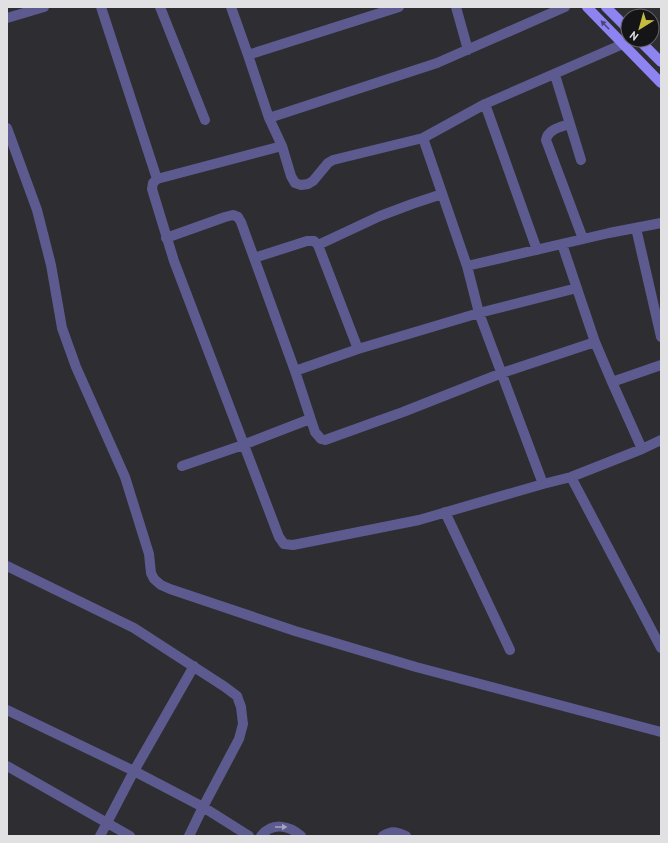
<svg xmlns="http://www.w3.org/2000/svg" width="668" height="843" viewBox="0 0 668 843" font-family="'PT Sans',sans-serif">
	<style>
		.lines { fill: none; stroke-linecap: round; stroke-linejoin: round }
		.minor { stroke: #5d5a8f; stroke-width: 10 }
		.major { stroke: #8e84f1; stroke-width: 10 }
		.oneway { fill: #4b4779 }
		.oneway2 { fill: #a6a4be }
	</style>
	<rect width="100%" height="100%" fill="#2d2d32"/>
	<g class="lines">
		<path class="minor" d="M101,7l56,172
			M160,7l45,113
			M231,7l17,48 21,63 13,28 9,30 4,7 6,2 7,-1 5,-3 15,-18 5,-3 90,-22 44,128 12,47 64,171
			M456,7l12,43
			M7,18l37,-11
			M248,55l151,-48
			M555,75l26,85
			M485,104l52,146
			M269,118l168,-55 128,-56
			M570,124c-9,3 -22,5 -24,16l37,99
			M7,128l30,82 14,55 11,63 14,39 49,110 24,77 2,19 3,6 7,6 9,4 125,42 121,36 245,65
			M423,138l62,-34 138,-60
			M282,146l-125,33 -4,4 -1,6 22,72 105,276 5,7 9,1 126,-25 124,-36 28,-7 71,-28 19,-9
			M636,228l25,109
			M166,238l59,-21 8,-2 5,2 3,5 54,149 20,61 6,7 4,1 78,-28 99,-39 93,-31
			M562,244l33,98 17,40 30,67
			M318,245l62,-29 32,-12 30,-10
			M254,258l53,-17h7l4,4 40,104
			M467,266l142,-33 52,-10
			M295,371l63,-22 121,-36 98,-25
			M612,382l49,-17
			M182,466l61,-21 67,-26
			M571,477l90,171
			M445,512l65,138
			M7,566l127,62 91,59 12,9 4,11 2,17 -4,15 -36,68 -14,29
			M7,710l127,61 69,36 46,29
			M7,766l123,70
			M100,836l34,-65 60,-105
			M261,836c11,-14 28,-11 40,0
			M383,836c9,-6 14,-4 23,0"/>
		<path class="major" d="M587,7l74,76
			M606,7l22,22
			M639,40l22,22"/>
	</g>
	<defs><path id="oneway-solid" d="M-6-.8H1V-3.2L6.5 0L1 3.2V.8H-6Z"/></defs>
	<use class="oneway" href="#oneway-solid" transform="translate(605 25) rotate(-134)"/>
	<use class="oneway2" href="#oneway-solid" transform="translate(281 827)"/>
	<rect width="668" height="843" fill="none" stroke="#e1e1e4" stroke-width="16"/>
	<g transform="translate(640 28) rotate(217)"><circle r="19" fill="#151517" stroke="#676769"/>
	<path d="M0-3L7 15L0 10L-7 15Z" fill="#c5bc3d"/>
	<text y="-6" font-size="11" font-weight="bold" text-anchor="middle" fill="#e1e1e4">N</text>
	</g>
</svg>
